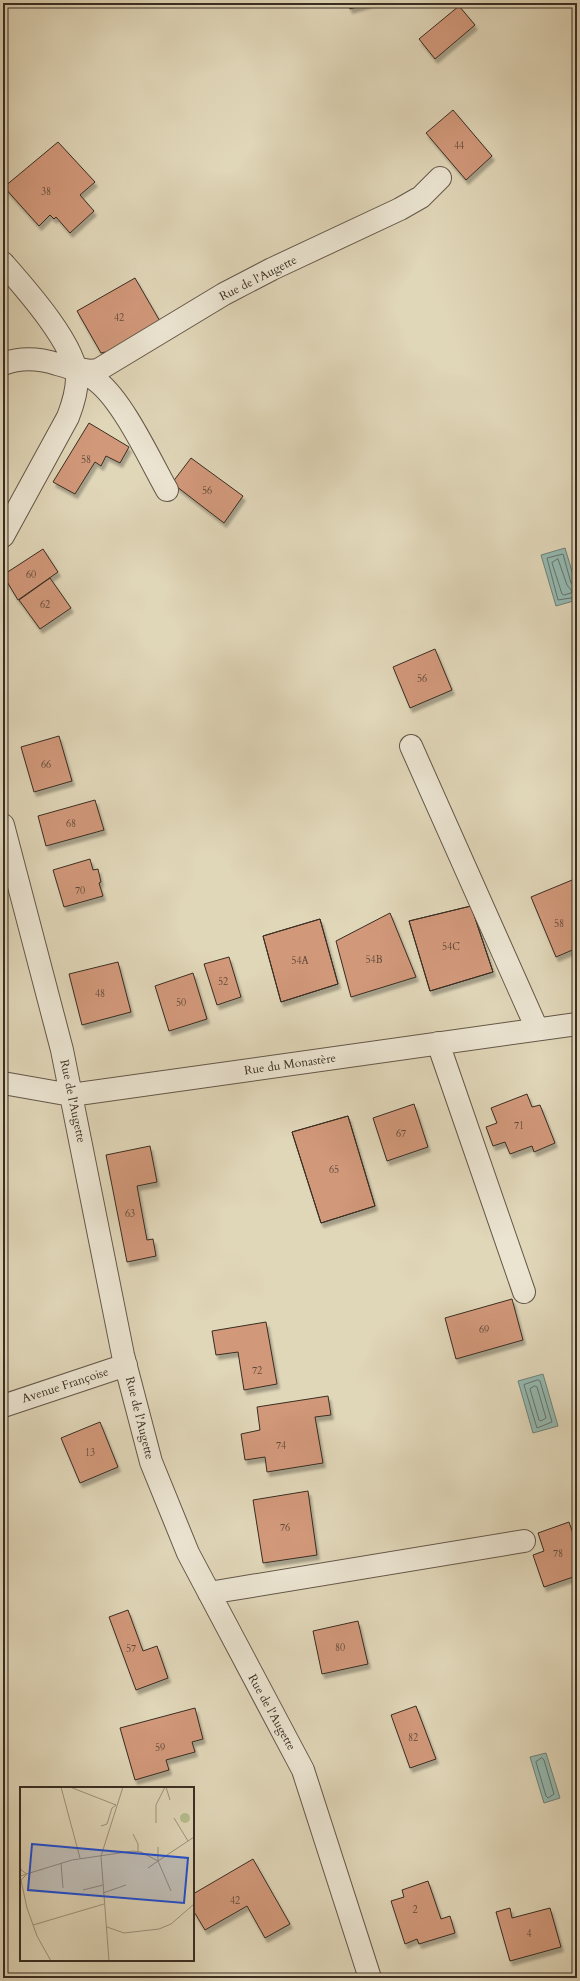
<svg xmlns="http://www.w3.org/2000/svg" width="580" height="1981" viewBox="0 0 580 1981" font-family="Cardo,serif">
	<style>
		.water { fill: #94b9b1; stroke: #708178 }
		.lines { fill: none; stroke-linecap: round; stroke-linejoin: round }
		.shore { stroke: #66736a; stroke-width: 1 }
		.building { fill: #d1987a; stroke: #392d22; filter: url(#shadow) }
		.minor-casing { stroke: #635748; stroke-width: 24 }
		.minor { stroke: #ebe4d1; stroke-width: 22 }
		.labels { text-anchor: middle; stroke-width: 3; stroke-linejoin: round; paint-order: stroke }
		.number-label { font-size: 10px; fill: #5f4838 }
		.street-label { font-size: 12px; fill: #392d22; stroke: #ebe4d1 }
		.inset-road { fill: none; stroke: #9d927c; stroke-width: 1 }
		.view { fill: #1d4ed8; fill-opacity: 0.15; stroke: #1d4ed8; stroke-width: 2 }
		.inset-edge { fill: none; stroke: #392d22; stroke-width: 2 }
	</style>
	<defs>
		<filter id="shadow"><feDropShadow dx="2.5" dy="4.5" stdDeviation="1" flood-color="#0004"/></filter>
	</defs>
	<rect width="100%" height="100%" fill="#e0d6b8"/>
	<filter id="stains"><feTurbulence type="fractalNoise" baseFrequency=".005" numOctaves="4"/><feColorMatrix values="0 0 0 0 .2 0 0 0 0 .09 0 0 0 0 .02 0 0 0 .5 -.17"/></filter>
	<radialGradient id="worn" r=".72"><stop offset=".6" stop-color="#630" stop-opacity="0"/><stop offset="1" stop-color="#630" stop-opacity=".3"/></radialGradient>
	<path class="water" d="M565,548l12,40v12l-21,6 -15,-51z
		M543,1374l15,52 -25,7 -15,-52z
		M546,1753l14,45 -16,5 -14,-46z"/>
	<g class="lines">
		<path class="shore" d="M558,559l9,26 5,6 -1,2 -7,2 -2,-1 -10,-31z
			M577,586l-6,-3 -8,-29 -16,4 11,42 19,-3
			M538,1380l2,1 12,41 -15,6 -13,-43z
			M535,1386l2,1 9,31 -5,3 -2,-1 -9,-31z
			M542,1758l2,2 10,34 -6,4 -2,-2 -10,-34z"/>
	</g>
	<path class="building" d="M348,3h22l-20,6z
		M459,6l16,19 -40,34 -16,-20z
		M453,110l39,46 -26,24 -40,-47z
		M58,142l37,40 -15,13 14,16 -24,22 -14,-16 -2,2 -4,-4 -11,11 -35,-39z
		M135,278l26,45 -54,33 -2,-4 -4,1 -24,-42z
		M89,423l40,24 -9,16 -14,-7 -5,10 -6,-4 -20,32 -22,-12z
		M191,458l52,38 -19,27 -52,-40z
		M43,549l15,23 -40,28 -15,-25z
		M50,578l21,30 -31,21 -21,-29z
		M435,649l17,41 -42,18 -17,-41z
		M59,736l13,45 -38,11 -13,-45z
		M95,800l9,30 -58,16 -8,-30z
		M90,859l3,11 5,-1 3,13 -2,1 4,13 -39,11 -11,-37z
		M577,878v70l-21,9 -25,-60z
		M471,906l22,66 -63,19 -21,-70z
		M471,906l22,66 -63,19 -21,-70z
		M390,913l26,64 -65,20 -15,-56z
		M320,919l18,65 -57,18 -18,-66z
		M320,919l18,65 -57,18 -18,-66z
		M229,957l12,40 -24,8 -13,-41z
		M118,962l13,50 -49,13 -13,-51z
		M193,973l14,46 -38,12 -14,-45z
		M527,1094l5,13 8,-2 15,38 -21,9 -2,-6 -22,8 -5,-12 -12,4 -7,-19 11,-4 -6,-15z
		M414,1104l14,43 -41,14 -14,-43z
		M348,1116l27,90 -54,17 -29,-91z
		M348,1116l27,90 -54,17 -29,-91z
		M150,1146l7,36 -20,4 10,54 6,-1 3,17 -29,6 -21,-107z
		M512,1299l11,41 -67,19 -11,-41z
		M266,1322l11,62 -33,6 -6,-38 -22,3 -4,-24z
		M328,1396l3,19 -16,2 8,46 -56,9 -2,-15 -20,3 -4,-26 19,-4 -3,-23z
		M100,1422l18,45 -38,16 -19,-45z
		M308,1491l9,64 -54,8 -10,-63z
		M569,1522l8,23v25l-2,1 1,5 -32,11 -11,-32 11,-4 -6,-18z
		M128,1610l15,41 14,-5 11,32 -32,12 -27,-73z
		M358,1621l10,43 -46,10 -9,-43z
		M416,1706l20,53 -26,9 -19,-53z
		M195,1708l8,31 -11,3 3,10 -29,8 3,10 -34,10 -15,-52z
		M253,1859l37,65 -25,14 -18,-32 -42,24 -12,-20v-16z
		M428,1881l13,38 9,-3 5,17 -36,11 -2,-5 -12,5 -14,-43 13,-4 -2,-7z
		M510,1908l2,10 38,-10 11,39 -51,14 -14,-49z"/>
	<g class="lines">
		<defs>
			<path id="minor" d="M3,263c22,25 73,82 74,115 0,14 -4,26 -9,39l-65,119
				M3,364c18,-7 35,-6 54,0 15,4 29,8 41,18 26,21 52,78 69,108
				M75,368l15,3 8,-1 126,-76 48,-25 128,-60 21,-12 19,-19
				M411,746l126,283
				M3,825l59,225 61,305 28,107 37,91 115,217 67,208
				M438,1043l86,249
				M3,1083l68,12 506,-71
				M3,1406l123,-41
				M209,1593l315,-52"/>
		</defs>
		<use href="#minor" class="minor-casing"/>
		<use href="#minor" class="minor"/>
	</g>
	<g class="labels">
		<g class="number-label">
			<text x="459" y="149">44</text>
			<text x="46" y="195">38</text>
			<text x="119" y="321">42</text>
			<text x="86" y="463">58</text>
			<text x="207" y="494">56</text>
			<text x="31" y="578">60</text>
			<text x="45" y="608">62</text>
			<text x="422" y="682">56</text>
			<text x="46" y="768">66</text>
			<text x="71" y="827">68</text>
			<text x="80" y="894">70</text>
			<text x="559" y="927">58</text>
			<text x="451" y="950">54C</text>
			<text x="374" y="963">54B</text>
			<text x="300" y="964">54A</text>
			<text x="223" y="985">52</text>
			<text x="100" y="997">48</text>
			<text x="181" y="1006">50</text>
			<text x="519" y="1129">71</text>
			<text x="401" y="1137">67</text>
			<text x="334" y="1173">65</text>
			<text x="130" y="1217">63</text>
			<text x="484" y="1333">69</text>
			<text x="257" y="1374">72</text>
			<text x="281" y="1449">74</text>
			<text x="90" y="1456">13</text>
			<text x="285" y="1531">76</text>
			<text x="558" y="1557">78</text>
			<text x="340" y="1651">80</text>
			<text x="131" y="1652">57</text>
			<text x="413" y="1741">82</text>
			<text x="160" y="1751">59</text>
			<text x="235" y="1904">42</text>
			<text x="415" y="1913">2</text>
			<text x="529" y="1937">4</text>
		</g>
		<g class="street-label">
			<text transform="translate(258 278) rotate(-27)" y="4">Rue de l'Augette</text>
			<text transform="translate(290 1064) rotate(-8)" y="4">Rue du Monastère</text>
			<text transform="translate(73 1101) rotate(78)" y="4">Rue de l'Augette</text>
			<text transform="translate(65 1385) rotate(-18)" y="4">Avenue Françoise</text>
			<text transform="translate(140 1418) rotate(76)" y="4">Rue de l'Augette</text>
			<text transform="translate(272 1712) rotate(61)" y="4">Rue de l'Augette</text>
		</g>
	</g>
	<g transform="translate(20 1787)">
		<rect width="174" height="174" fill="#e0d6b8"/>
		<path d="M160 31a5 5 0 1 1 10 0a5 5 0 1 1-10 0Z" fill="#b5bd8d"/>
		<path class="inset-road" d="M41,0l19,71M50,0l46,18M146,0l4,13M154,31l14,23M136,36v-18l9,-18M81,39l6,-2 5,-16 4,-3M113,47l5,10v7M138,74l13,30M0,76l1,7 6,4M41,76l2,25M128,81l10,-7v-14M6,88l-5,5 6,28 10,28 14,25M0,89l52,-16 61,-9 8,1 17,9 36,-24M63,103l20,-5M83,106l23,-8M13,138l71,-21M87,140l17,6 35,-4 12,-5 23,-20M89,174l-8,-105 22,-69"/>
		<path class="view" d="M12,57l156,14 -4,45 -156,-13z"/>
		<rect width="174" height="174" class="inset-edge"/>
	</g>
	<rect width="580" height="1981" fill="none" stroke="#e0d6b8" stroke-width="16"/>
	<rect x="4" y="4" width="572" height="1973" fill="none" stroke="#392d22" stroke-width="2"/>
	<rect x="8" y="8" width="564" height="1965" fill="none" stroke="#392d22"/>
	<rect width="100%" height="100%" filter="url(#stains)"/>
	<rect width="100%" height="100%" fill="url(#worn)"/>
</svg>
